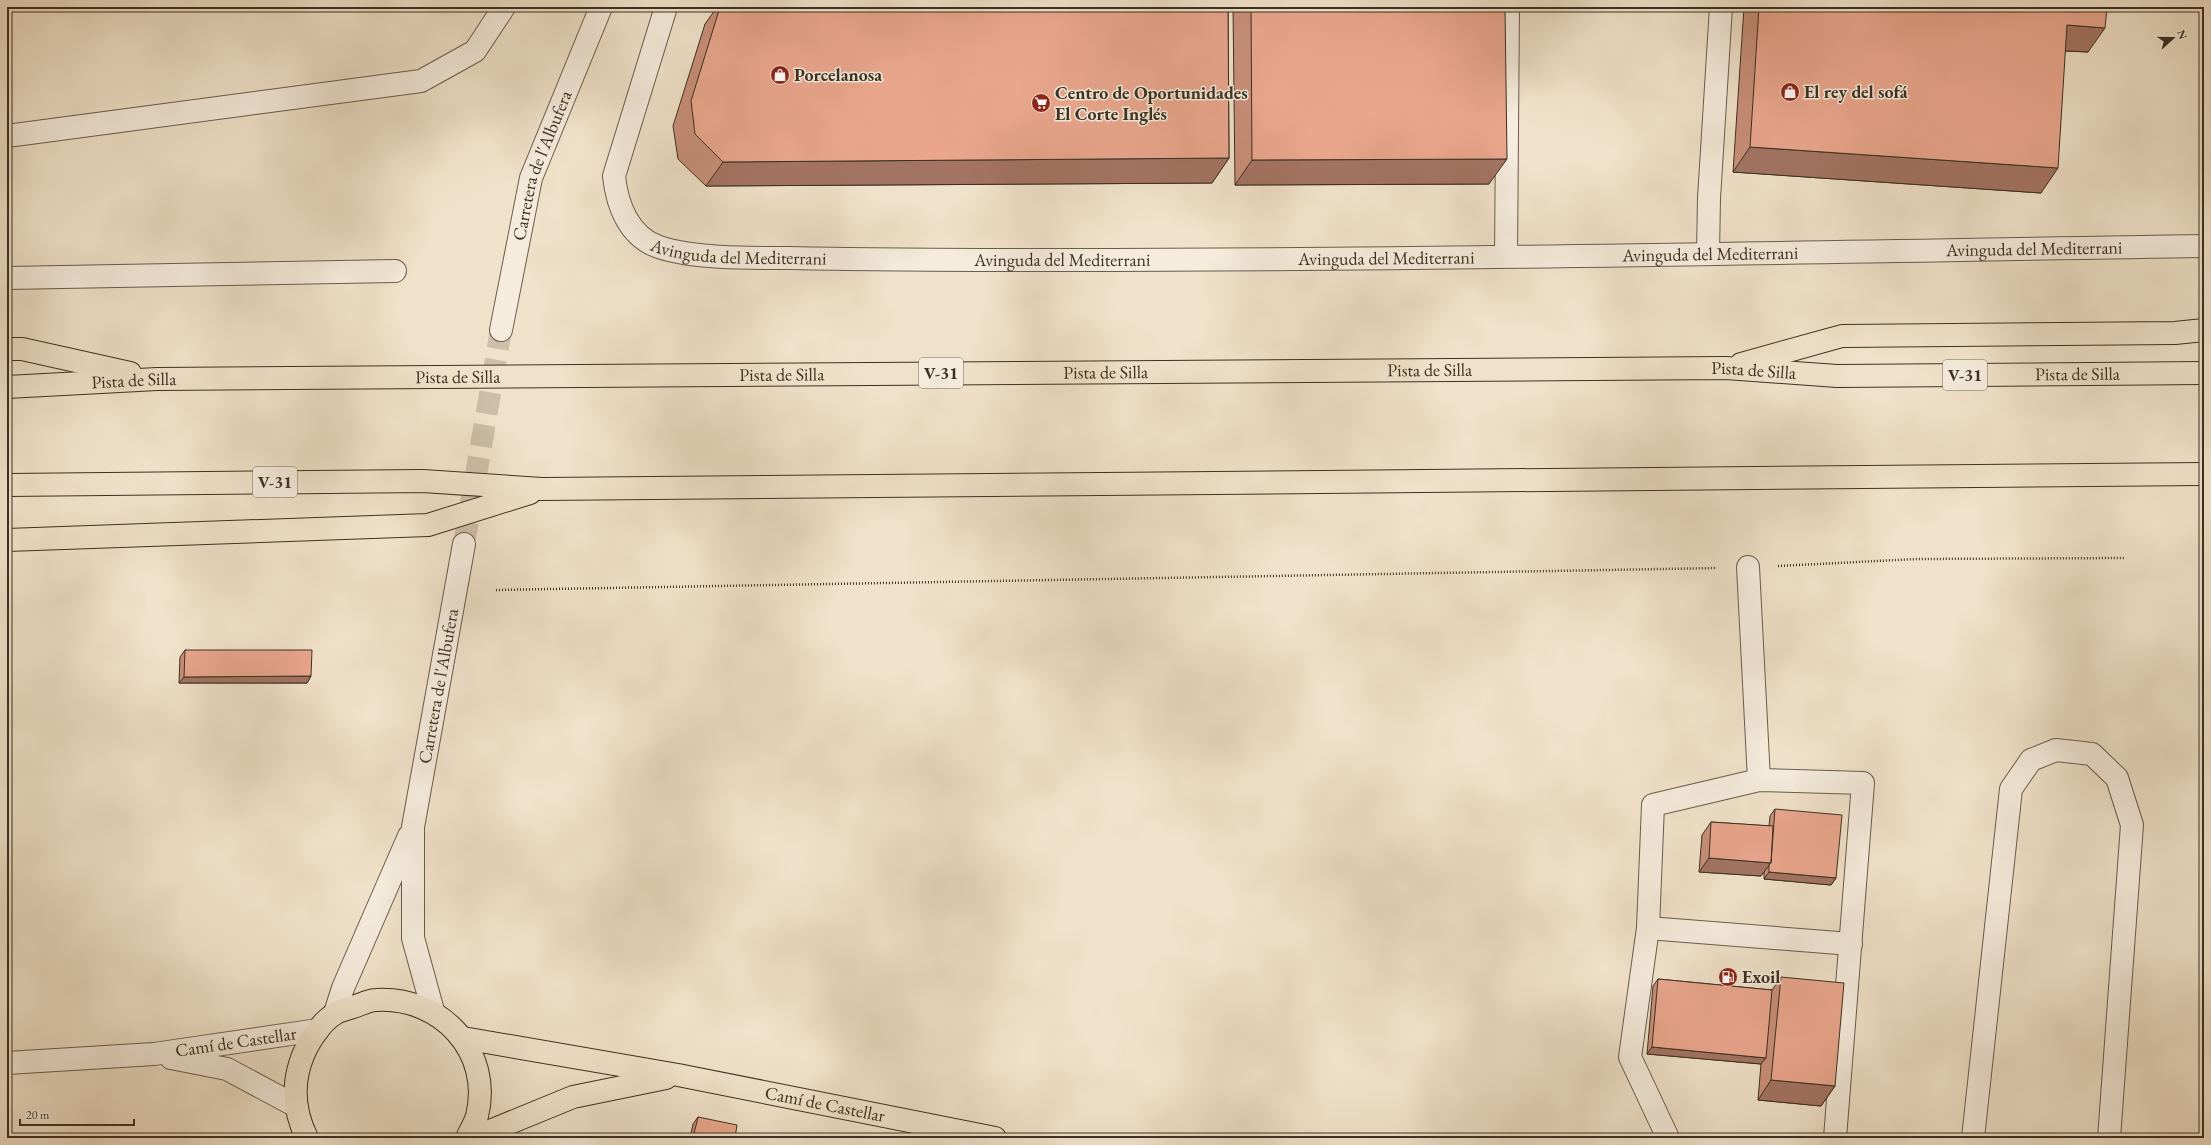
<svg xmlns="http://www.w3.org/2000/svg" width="2211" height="1145" viewBox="0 0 2211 1145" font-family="'EB Garamond',serif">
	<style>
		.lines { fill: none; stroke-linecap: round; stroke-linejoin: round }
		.minor-tunnel { stroke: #ccbea8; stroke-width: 22; stroke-dasharray: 22 11; stroke-linecap: butt }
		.minor-casing { stroke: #695c4c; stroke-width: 24 }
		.major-casing { stroke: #3c3022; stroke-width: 24 }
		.highway-casing { stroke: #3c3022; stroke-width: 24 }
		.path { stroke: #3c3022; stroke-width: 2.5; stroke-dasharray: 1 2; stroke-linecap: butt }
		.minor { stroke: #f5ecdd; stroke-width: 22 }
		.major { stroke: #f0e2ca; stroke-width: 22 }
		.highway { stroke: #f0e2ca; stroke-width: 22 }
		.wall { fill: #c88f79; stroke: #3c3022 }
		.shaded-wall { fill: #a37463; stroke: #3c3022 }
		.building { fill: #e9a68d; stroke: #3c3022 }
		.labels { text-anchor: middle; stroke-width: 3; stroke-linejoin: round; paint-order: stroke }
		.shield { fill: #f5ecdd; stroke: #74685a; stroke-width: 1 }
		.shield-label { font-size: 17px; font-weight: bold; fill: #3c3022 }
		.poi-label { font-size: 18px; font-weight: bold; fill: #3c3022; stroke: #f5ecdd; text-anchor: start }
		.street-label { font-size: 18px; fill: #3c3022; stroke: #f5ecdd }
	</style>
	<rect width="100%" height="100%" fill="#f0e2ca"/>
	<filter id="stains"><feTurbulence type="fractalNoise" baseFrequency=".005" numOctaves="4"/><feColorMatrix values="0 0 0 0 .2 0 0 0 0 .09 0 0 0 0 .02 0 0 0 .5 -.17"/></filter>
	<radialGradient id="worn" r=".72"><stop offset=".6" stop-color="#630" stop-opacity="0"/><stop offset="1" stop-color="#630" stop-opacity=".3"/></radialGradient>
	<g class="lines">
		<path class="minor-tunnel" d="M464,544l37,-214"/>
		<defs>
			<g id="minor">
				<path id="s1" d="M666,7l-52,169c3,29 15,61 45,71 35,12 94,11 131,11 91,2 181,2 272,2 380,0 761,-8 1142,-14"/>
				<path d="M7,136l414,-55 54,-30 29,-44"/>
				<path d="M1708,254l1,-56 12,-191"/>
				<path d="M1506,256l2,-249"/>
				<path d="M7,278l388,-7"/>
				<path id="s2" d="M501,330l30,-152 70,-171"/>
				<path d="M1748,567l11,213"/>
				<path d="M1648,928l203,16"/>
				<path id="s3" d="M433,1011l-20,-73v-111l51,-283"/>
				<path d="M335,1013l8,-25 66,-152"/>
				<path d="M171,1058l56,11 69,37"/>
				<path id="s4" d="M7,1063l147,-9 164,-24"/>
				<path d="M1668,1138l-38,-81 18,-129 5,-123 106,-25 104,3 -28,355"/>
				<path d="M1973,1138l38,-349 20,-29 25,-10 36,4 25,24 15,47 -23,313"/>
			</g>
			<g id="major">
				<path id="s5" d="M463,1038l215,37 317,63"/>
				<path d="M307,1138c-12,-24 -15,-48 -7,-74 5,-17 19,-41 36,-51 5,-3 11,-4 17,-6 7,-2 16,-7 23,-7 64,-4 117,51 101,116 -2,7 -7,15 -10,22"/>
				<path d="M473,1138l100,-41 93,-19"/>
			</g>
			<g id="highway">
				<path d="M7,349h15l108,24"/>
				<path d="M1741,364l101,-28 333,-3 29,-3"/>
				<path id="s6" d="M7,387l150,-8 1569,-11 111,8 367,-3"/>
				<path d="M7,485l416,-4 119,8 1662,-15"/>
				<path d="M7,540l421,-15 102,-32"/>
			</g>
		</defs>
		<use href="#minor" class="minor-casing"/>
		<use href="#major" class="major-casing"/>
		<use href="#highway" class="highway-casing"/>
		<path class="path" d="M1778,566l139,-7 207,-1
			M496,590l1221,-22"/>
		<use href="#minor" class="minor"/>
		<use href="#major" class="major"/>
		<use href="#highway" class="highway"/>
	</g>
	<path class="wall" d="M717,7h511l1,151 -17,25 -506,3 -28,-27 -5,-33 32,-102z
		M1233,7h272l-16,177 -254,1z
		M1744,7h363l-19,45 -23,-1 -24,142 -308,-21z
		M185,650l126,26 -4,7h-128l1,-26z
		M1775,809l61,69 -5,7 -67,-6v-7l-3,4 -62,-4 3,-37 9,-13 58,4 1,-10z
		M1781,977l54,109 -14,20 -63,-6 3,-36 -114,-10 6,-68 5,-7 114,11z
		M698,1117l37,21h-45l3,-14z"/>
	<path class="shaded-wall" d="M2067,25l38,3 -17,24 -38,-2z
		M1750,147l308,21 -17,25 -308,-21z
		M1229,158l-17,25 -506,3 17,-24z
		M1507,159l-18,25 -254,1 17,-25z
		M311,676l-4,7h-128l5,-6z
		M1709,858l62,5 -10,13 -62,-4z
		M1769,872l67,6 -5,7 -67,-6z
		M1652,1047l114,11 -5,6 -114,-10z
		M1771,1080l64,6 -14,20 -63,-6z"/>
	<path class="building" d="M720,7h508l1,151 -506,4 -28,-28 -4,-33z
		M1251,7h254l2,152 -255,1z
		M1759,7h348l-2,21 -38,-3 -9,143 -308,-21z
		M185,650h127l-1,26 -127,1z
		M1775,809l67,6 -6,63 -67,-6v-7l2,-2z
		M1711,822l62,4 -2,37 -62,-5z
		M1781,977l63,6 -9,103 -64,-6z
		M1658,979l114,11 -6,68 -114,-11z
		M698,1117l39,8 -2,13h-42z"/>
	<defs>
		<symbol id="shop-disc" viewBox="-11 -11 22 22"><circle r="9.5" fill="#8f2418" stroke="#f5ecdd"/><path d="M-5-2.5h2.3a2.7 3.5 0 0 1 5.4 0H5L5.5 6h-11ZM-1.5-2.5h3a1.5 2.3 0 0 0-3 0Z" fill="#fff"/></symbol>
		<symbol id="supermarket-disc" viewBox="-11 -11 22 22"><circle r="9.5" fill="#8f2418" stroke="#f5ecdd"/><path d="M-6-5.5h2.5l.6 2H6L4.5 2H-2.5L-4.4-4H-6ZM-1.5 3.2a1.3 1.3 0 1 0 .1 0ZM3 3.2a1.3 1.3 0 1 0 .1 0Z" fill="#fff"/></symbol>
		<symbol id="fuel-disc" viewBox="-11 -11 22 22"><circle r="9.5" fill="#8f2418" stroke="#f5ecdd"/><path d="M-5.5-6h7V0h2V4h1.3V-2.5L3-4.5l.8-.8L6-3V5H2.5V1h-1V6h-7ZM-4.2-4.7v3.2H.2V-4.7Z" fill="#fff"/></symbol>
	</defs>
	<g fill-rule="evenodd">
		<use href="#shop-disc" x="769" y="64" width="22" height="22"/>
		<use href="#shop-disc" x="1779" y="81" width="22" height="22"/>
		<use href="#supermarket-disc" x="1030" y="92" width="22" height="22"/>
		<use href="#fuel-disc" x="1717" y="966" width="22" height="22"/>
	</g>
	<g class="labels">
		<g class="shield">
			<rect x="919" y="358" width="44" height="30" rx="3"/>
			<rect x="1943" y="360" width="44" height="30" rx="3"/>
			<rect x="253" y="467" width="44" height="30" rx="3"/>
		</g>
		<g class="shield-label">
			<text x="941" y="379">V-31</text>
			<text x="1965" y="381">V-31</text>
			<text x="275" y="488">V-31</text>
		</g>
		<g class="poi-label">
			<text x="794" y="81">Porcelanosa</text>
			<text x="1804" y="98">El rey del sofá</text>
			<text x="1055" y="99">Centro de Oportunidades<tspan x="1055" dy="21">El Corte Inglés</tspan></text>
			<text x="1742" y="983">Exoil</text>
		</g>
		<g class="street-label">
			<text dy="6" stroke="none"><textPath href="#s2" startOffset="170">Carretera de l'Albufera</textPath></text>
			<text dy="6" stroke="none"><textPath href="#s1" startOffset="346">Avinguda del Mediterrani</textPath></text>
			<text dy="6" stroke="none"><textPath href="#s1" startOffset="1642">Avinguda del Mediterrani</textPath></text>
			<text dy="6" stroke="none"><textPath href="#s1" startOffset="1318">Avinguda del Mediterrani</textPath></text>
			<text dy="6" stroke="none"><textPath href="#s1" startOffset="994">Avinguda del Mediterrani</textPath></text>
			<text dy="6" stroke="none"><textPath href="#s1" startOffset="670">Avinguda del Mediterrani</textPath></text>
			<text dy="6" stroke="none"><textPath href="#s6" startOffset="1423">Pista de Silla</textPath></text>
			<text dy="6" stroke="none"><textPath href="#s6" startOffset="1747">Pista de Silla</textPath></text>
			<text dy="6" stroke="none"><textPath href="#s6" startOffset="1099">Pista de Silla</textPath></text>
			<text dy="6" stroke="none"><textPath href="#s6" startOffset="775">Pista de Silla</textPath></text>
			<text dy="6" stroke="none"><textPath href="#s6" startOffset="2071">Pista de Silla</textPath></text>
			<text dy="6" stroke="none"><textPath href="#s6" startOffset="451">Pista de Silla</textPath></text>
			<text dy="6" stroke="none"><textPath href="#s6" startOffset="127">Pista de Silla</textPath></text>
			<text dy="6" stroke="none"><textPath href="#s3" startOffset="330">Carretera de l'Albufera</textPath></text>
			<text dy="6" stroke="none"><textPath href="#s4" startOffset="230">Camí de Castellar</textPath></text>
			<text dy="6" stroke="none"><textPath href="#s5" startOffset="368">Camí de Castellar</textPath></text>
		</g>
	</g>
	<rect width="2211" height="1145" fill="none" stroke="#f0e2ca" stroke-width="24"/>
	<rect x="8" y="8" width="2195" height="1129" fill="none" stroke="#3c3022" stroke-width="2"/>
	<rect x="12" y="12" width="2187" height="1121" fill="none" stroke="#3c3022"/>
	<g transform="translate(2173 38) rotate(69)" stroke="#f5ecdd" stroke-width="3" paint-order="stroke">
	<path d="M0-3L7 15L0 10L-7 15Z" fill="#3c3022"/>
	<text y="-6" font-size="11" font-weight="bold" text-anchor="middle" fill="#3c3022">N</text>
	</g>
	<path d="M20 1119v6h114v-6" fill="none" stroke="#3c3022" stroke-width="2"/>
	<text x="26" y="1119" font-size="12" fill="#3c3022" stroke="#f5ecdd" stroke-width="3" paint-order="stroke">20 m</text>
	<rect width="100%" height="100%" filter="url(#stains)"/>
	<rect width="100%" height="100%" fill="url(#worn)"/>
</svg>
